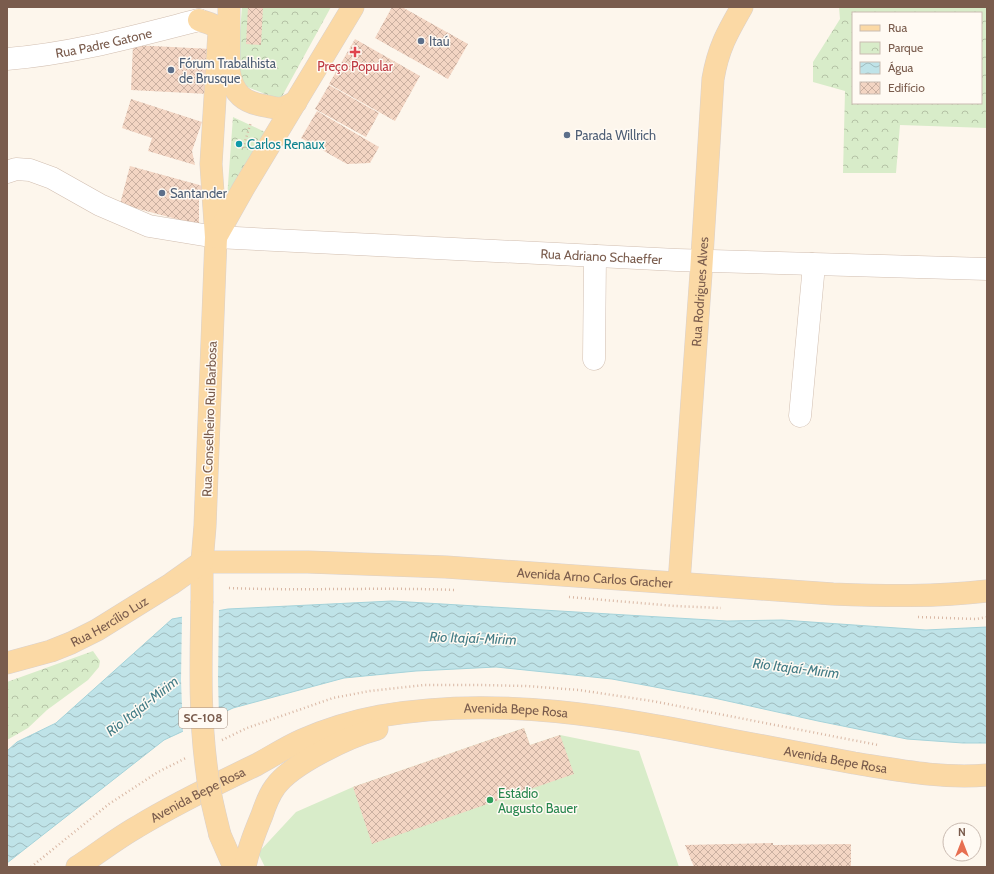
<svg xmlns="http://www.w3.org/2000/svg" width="994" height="874" viewBox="0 0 994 874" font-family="Cabin,sans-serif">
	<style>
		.grass { fill: #d8ecc9 }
		.park { fill: url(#park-crowns); fill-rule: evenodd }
		.water { fill: url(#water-waves); stroke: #a5d3da }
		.pier { fill: #fdf6ec }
		.building { fill: url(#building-cross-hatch) }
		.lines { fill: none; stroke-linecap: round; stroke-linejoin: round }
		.minor-casing { stroke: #d1beb0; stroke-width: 23 }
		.major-casing { stroke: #dad1cd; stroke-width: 23 }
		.path { stroke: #d9b8a5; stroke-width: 2.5; stroke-dasharray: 1 3; stroke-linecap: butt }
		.minor { stroke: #fff; stroke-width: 22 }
		.major { stroke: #fbd9a5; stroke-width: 22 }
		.major-bridge-casing { stroke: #dad1cd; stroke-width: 23; stroke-linecap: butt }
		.major-bridge { stroke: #fbd9a5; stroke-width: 22 }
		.service-dot { fill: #5c6f8a; stroke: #fffaf3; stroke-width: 1.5 }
		.health-dot { fill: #e0444e; stroke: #fffaf3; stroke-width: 1.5 }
		.culture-dot { fill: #0f9aa8; stroke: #fffaf3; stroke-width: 1.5 }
		.leisure-dot { fill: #2e9e5b; stroke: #fffaf3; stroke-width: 1.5 }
		.labels { text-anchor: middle; stroke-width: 3; stroke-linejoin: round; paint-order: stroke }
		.shield { fill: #fffaf3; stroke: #a28b7f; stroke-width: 1 }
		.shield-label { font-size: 12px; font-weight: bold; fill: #7a5c4d }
		.service-label { font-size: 13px; fill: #4e5e75; stroke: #fffaf3; text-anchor: start }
		.street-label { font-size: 13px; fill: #7a5c4d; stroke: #fffaf3 }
		.health-label { font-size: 13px; fill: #be3a42; stroke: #fffaf3 }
		.culture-label { font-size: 13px; fill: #0d838f; stroke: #fffaf3; text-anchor: start }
		.leisure-label { font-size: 13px; fill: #27864d; stroke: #fffaf3; text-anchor: start }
		.water-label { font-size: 14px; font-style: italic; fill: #437c86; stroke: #fffaf3 }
	</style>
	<defs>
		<pattern id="park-crowns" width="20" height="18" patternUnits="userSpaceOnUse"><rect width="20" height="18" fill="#d8ecc9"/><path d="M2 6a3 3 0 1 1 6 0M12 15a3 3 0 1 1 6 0" fill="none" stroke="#b4c2a5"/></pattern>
		<pattern id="water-waves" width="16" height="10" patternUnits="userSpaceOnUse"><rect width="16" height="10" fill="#bfe3e8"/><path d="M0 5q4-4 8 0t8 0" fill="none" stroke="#a0bbbe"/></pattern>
		<pattern id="building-cross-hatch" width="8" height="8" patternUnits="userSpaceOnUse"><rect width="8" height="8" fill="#f3d5c3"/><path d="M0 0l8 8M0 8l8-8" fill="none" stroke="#cab0a1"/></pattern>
	</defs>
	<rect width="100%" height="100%" fill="#fdf6ec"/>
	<path class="grass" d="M524,728l6,17 30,-10 79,16 40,116h-414l-7,-14 38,-41 57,-25z"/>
	<path class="park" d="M242,7h89l-51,93 -35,-14 -8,-17z
		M839,7h148v121l-87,-3 -4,48h-53l2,-82 -32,-9v-20l27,-43zM853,13h128v90h-128z
		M233,117l32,15 -38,66z
		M93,651l7,10 -1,6 -11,13 -41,30 -19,18 -21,12v-58z"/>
	<path class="water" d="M392,601l335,20 55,-1 144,10 61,-3v116h-24l-56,-4 -89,-18 -104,-23 -102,-19 -116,-12 -80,4 -72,7 -111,30 -69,32 -157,123v-112l10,-9 39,-19 116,-104 56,-10z"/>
	<path class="pier" d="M219,609l-1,70 1,38 -36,17 -2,-54 1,-65z"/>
	<path class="building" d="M248,7h15l-2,38 -15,-1z
		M392,7h10l66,37 -20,35 -73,-41z
		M355,39l65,37 -25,45 -66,-37z
		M133,45l78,4 -3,45 -77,-4z
		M329,85l50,28 -13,24 -51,-28z
		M131,99l71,23 -10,29 3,14 -47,-14 4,-13 -30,-10z
		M317,111l62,36 -9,16 -23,1 -46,-26z
		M130,166l73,20 -4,14v25l-79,-21z
		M524,728l6,17 30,-10 14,39 -202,70 -19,-57z
		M773,843v2l78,-1v23h-157l-9,-22z"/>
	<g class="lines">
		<defs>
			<g id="minor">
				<path id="s1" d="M7,59c65,-5 129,-23 192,-39"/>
				<path id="s2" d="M7,172l9,-3 14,1 22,8 48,27 49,21 67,11 461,23 310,9"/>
				<path d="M594,359l1,-103"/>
				<path d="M800,416l13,-140 -1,-12"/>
			</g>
			<g id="major">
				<path d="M229,7v64c4,23 15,32 37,35 5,1 11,3 16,2 5,-1 10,-5 14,-6"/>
				<path d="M199,20c8,3 16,3 20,12l-8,132 5,73 -11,289 -3,36v39"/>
				<path d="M216,237l27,-48 110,-182"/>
				<path id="s3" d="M202,562h106l138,5 387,27c52,2 103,3 154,-3"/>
				<path id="s4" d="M679,583l22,-310 12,-194c5,-30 14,-46 29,-72"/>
				<path id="s5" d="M7,663l44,-12 20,-8 26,-13 74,-46 31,-22"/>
				<path d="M220,835l14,32"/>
				<path id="s6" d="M77,867c20,-13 39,-28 60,-40 38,-23 79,-43 119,-62 15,-8 30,-18 46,-25 25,-11 51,-19 78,-24 119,-21 235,1 351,24 41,8 82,15 123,23 44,7 88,16 133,12"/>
				<path d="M245,867c3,-18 10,-35 17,-52 3,-9 7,-20 13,-28 16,-23 75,-51 102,-58"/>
			</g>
		</defs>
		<use href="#minor" class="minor-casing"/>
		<use href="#major" class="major-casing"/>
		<path class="path" d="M243,148l8,-26
			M229,588c76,3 151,-1 227,2
			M569,597l106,9 46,2
			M918,617l58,2 11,-2
			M222,740l25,-12 86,-30 37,-7 54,-6h56l46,1 53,4 73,11 226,44
			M31,867l78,-63 49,-32 28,-14"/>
		<use href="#minor" class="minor"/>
		<use href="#major" class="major"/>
		<defs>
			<path id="major-bridge" d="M202,601c-1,56 -3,114 5,171 2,21 8,42 13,63"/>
		</defs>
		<use href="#major-bridge" class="major-bridge-casing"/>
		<use href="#major-bridge" class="major-bridge"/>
	</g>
	<g class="service-dot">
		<circle cx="421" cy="41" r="4"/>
		<circle cx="171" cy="70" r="4"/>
		<circle cx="567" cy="135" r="4"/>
		<circle cx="162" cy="193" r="4"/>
	</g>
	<path class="health-dot" d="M353 46h4v4h4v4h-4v4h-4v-4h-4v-4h4z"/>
	<circle class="culture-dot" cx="239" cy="144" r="4"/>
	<circle class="leisure-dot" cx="490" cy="800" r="4"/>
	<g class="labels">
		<rect class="shield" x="179" y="708" width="48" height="20" rx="3"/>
		<g class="shield-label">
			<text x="203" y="722">SC-108</text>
		</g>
		<g class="service-label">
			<text x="429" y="46">Itaú</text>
			<text x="179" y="68">Fórum Trabalhista<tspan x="179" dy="15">de Brusque</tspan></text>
			<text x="575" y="140">Parada Willrich</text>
			<text x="170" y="198">Santander</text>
		</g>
		<g class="street-label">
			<text dy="5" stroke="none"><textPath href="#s1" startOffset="98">Rua Padre Gatone</textPath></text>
			<text dy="5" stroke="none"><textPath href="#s2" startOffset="609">Rua Adriano Schaeffer</textPath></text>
			<text dy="5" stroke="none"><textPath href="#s4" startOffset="292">Rua Rodrigues Alves</textPath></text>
			<text transform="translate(209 419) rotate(-88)" y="5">Rua Conselheiro Rui Barbosa</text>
			<text dy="5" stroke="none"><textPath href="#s3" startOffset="393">Avenida Arno Carlos Gracher</textPath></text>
			<text dy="5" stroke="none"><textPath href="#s5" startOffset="111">Rua Hercílio Luz</textPath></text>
			<text dy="5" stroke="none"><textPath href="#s6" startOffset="477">Avenida Bepe Rosa</textPath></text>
			<text dy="5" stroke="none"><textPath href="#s6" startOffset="801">Avenida Bepe Rosa</textPath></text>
			<text dy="5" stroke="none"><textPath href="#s6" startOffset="141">Avenida Bepe Rosa</textPath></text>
		</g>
		<g class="health-label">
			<text x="355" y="71">Preço Popular</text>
		</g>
		<g class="culture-label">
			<text x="247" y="149">Carlos Renaux</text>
		</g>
		<g class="leisure-label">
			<text x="498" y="798">Estádio<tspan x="498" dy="15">Augusto Bauer</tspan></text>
		</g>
		<g class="water-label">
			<text transform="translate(473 638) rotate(2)" y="5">Rio Itajaí-Mirim</text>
			<text transform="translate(796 668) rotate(7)" y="5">Rio Itajaí-Mirim</text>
			<text transform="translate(142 706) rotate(-38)" y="5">Rio Itajaí-Mirim</text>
		</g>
	</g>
	<rect width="994" height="874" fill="none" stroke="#7a5c4d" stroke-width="16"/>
	<rect x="852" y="12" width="130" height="92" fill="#fffaf3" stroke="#cabbb1"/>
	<rect x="860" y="25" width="20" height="6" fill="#fbd9a5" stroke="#cabbb1"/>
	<text x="888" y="32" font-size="12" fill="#7a5c4d">Rua</text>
	<rect x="860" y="42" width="20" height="12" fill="url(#park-crowns)" stroke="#cabbb1"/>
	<text x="888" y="52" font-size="12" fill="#7a5c4d">Parque</text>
	<rect x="860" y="62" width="20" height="12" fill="url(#water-waves)" stroke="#cabbb1"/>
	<text x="888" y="72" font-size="12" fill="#7a5c4d">Água</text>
	<rect x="860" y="82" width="20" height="12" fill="url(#building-cross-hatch)" stroke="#cabbb1"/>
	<text x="888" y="92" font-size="12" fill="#7a5c4d">Edifício</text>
	<g transform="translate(962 842)"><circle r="19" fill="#fffaf3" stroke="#cabbb1"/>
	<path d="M0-3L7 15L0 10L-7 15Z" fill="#e76f51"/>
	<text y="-6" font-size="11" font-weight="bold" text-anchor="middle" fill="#7a5c4d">N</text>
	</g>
</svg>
